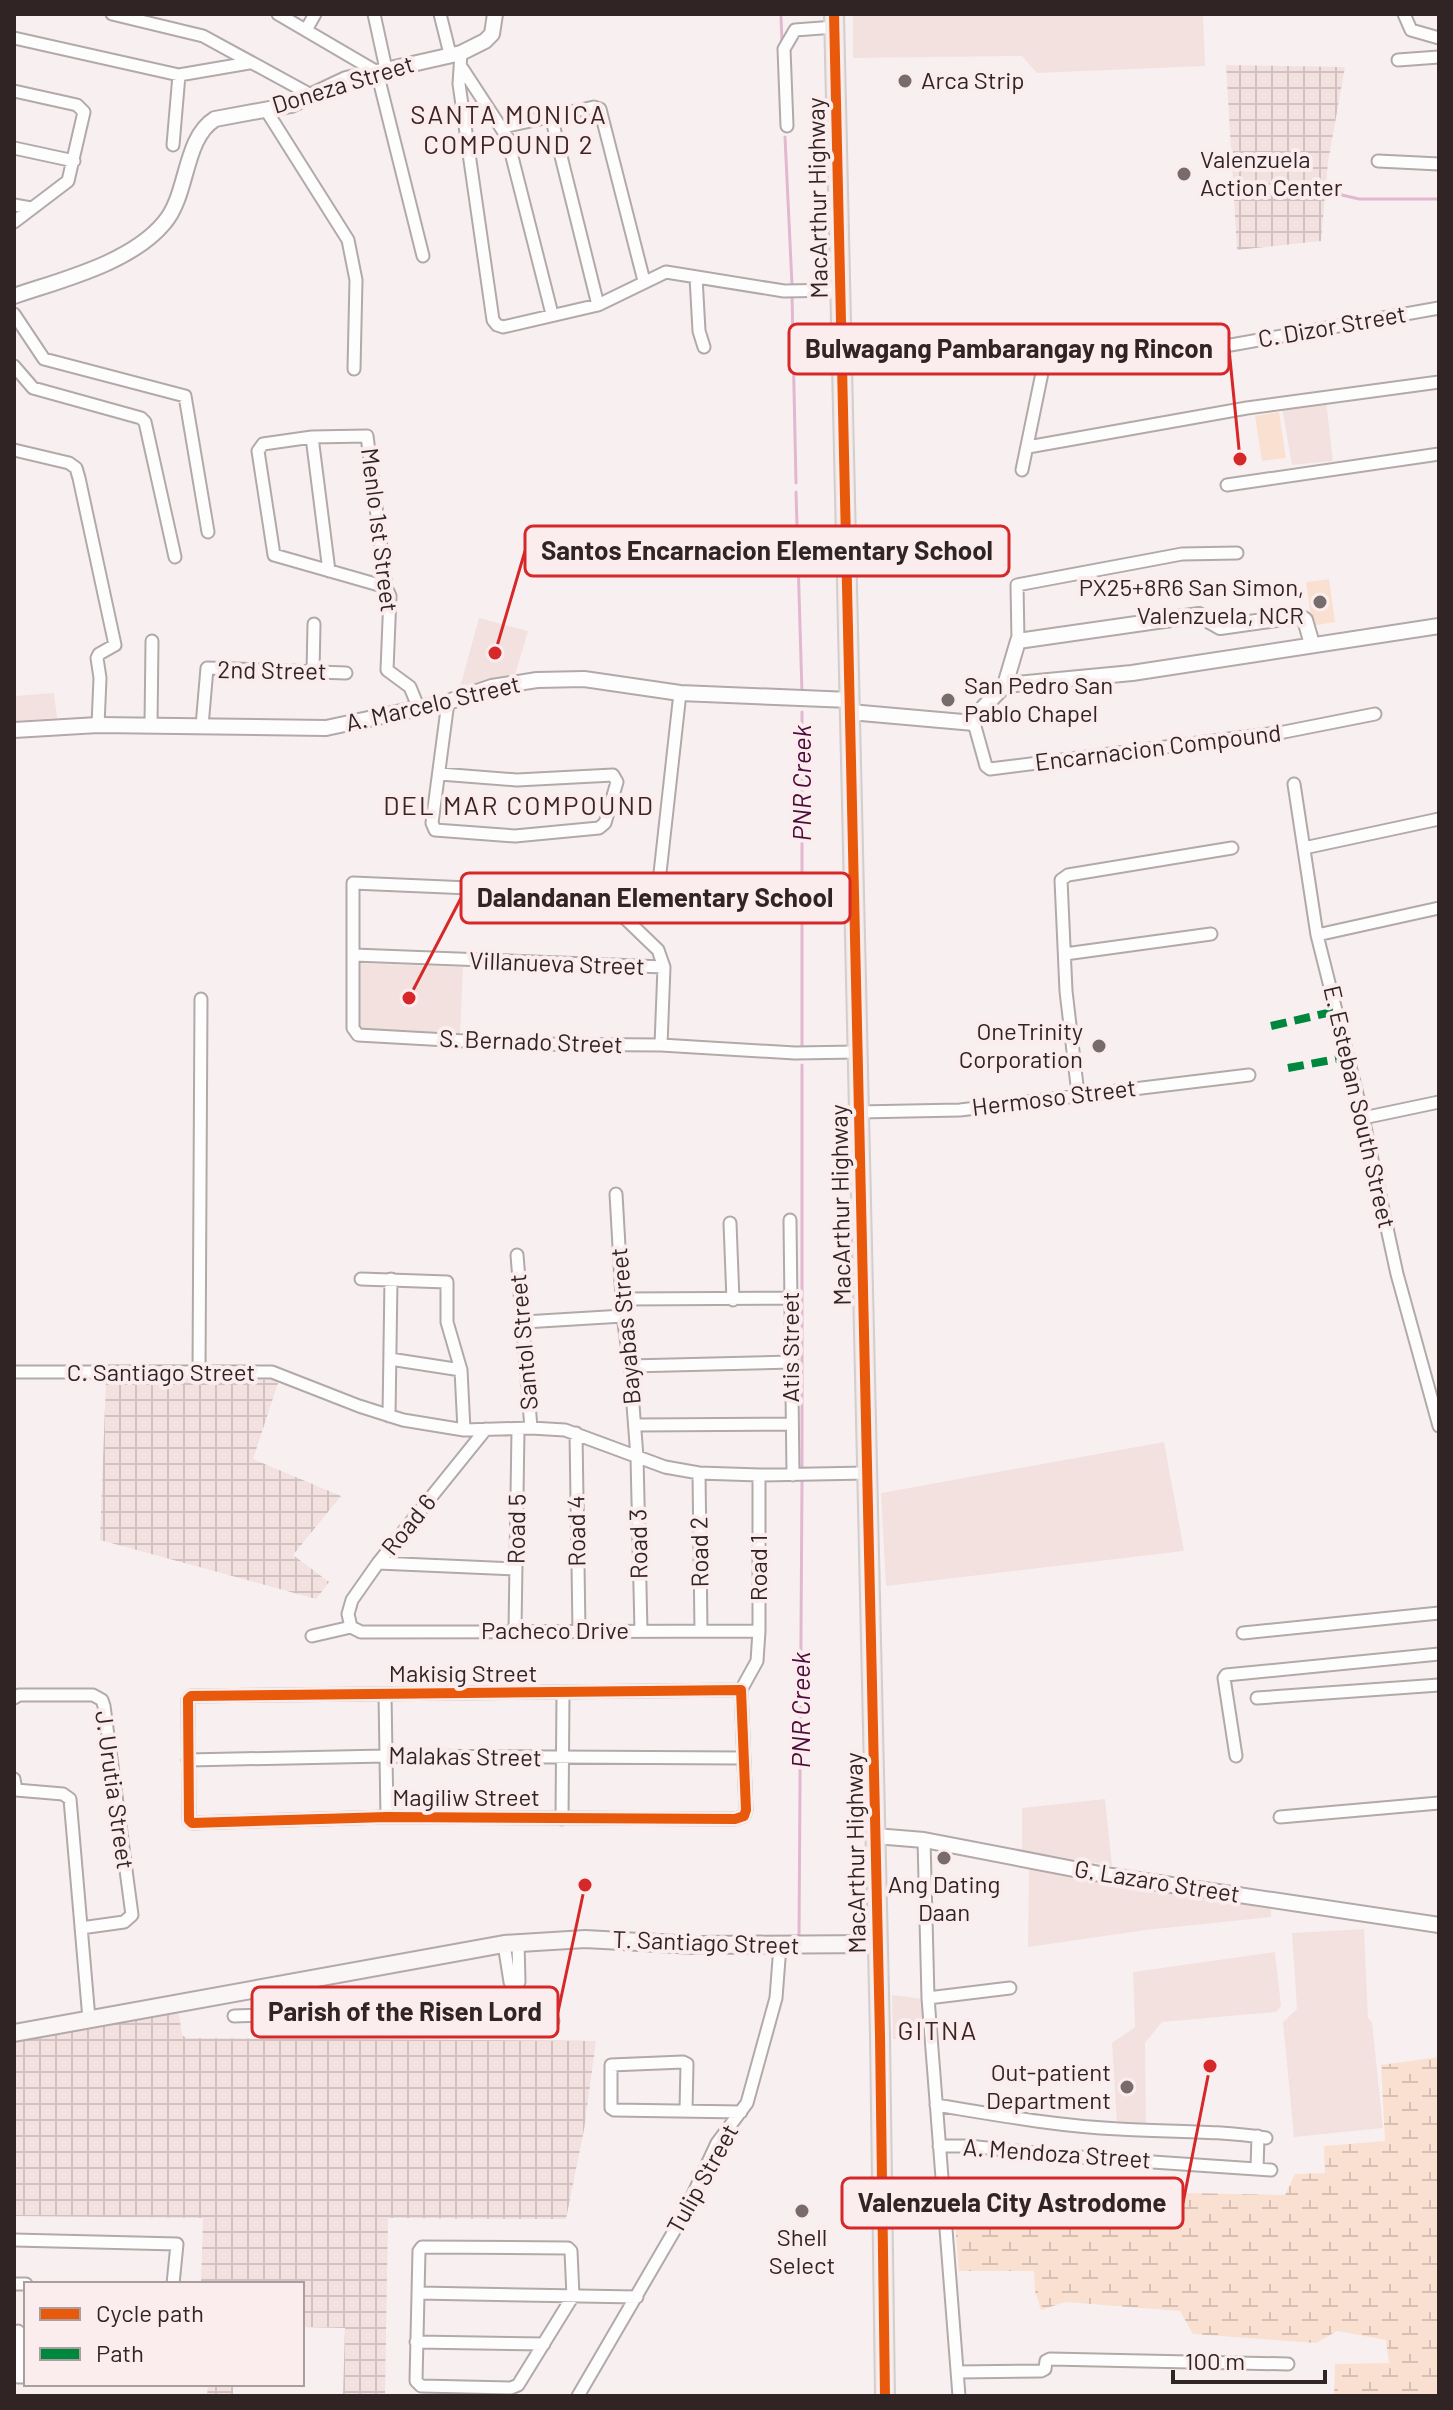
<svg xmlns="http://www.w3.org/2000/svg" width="1453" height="2410" viewBox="0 0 1453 2410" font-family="Barlow,sans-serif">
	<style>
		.built { fill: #f3e1e0 }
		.industrial { fill: url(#industrial-grid) }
		.wetland { fill: url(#wetland-marsh) }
		.pitch { fill: #fae0d1 }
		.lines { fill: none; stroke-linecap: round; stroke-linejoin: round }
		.stream { stroke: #e2b8d0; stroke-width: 3 }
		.minor-casing { stroke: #b2a9a9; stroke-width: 15 }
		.tertiary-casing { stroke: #b2a9a9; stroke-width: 18 }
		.secondary-casing { stroke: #b2a9a9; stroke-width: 20 }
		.trunk-casing { stroke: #d3cece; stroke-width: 22 }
		.minor { stroke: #fefdfd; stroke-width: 11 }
		.tertiary { stroke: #fefdfd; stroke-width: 14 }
		.secondary { stroke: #faf6f5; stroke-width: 16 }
		.trunk { stroke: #f2eae8; stroke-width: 18 }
		.quiet { stroke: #00873e; stroke-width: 8; stroke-dasharray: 16 8; stroke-linecap: butt }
		.cycleway-casing { stroke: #fbeded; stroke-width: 15 }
		.cycleway { stroke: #e8590c; stroke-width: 10 }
		.poi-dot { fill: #776b6b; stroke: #fbeded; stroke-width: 3 }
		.labels { text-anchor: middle; stroke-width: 8; stroke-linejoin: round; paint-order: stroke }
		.poi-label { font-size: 24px; fill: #312424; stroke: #fbeded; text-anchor: start }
		.street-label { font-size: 24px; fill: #312424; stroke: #fbeded }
		.neighbourhood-label { font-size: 26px; letter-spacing: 2px; fill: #3d2424; stroke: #fbeded }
		.water-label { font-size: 26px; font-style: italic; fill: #4e0b3c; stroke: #fbeded }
		.leader { fill: none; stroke: #d62828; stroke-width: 3 }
		.callout-dot { fill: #d62828; stroke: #fbeded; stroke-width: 3 }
		.callout { fill: #fbeded; stroke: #d62828; stroke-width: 3 }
		.callout-label { font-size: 26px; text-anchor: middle; font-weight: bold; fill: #312424 }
	</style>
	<defs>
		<pattern id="industrial-grid" width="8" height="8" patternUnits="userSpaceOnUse" patternTransform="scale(2)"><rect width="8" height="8" fill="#f3e1e0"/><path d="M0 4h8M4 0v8" fill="none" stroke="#d1c1c0"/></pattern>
		<pattern id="wetland-marsh" width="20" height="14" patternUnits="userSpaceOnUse" patternTransform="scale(2)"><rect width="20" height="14" fill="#fae0d1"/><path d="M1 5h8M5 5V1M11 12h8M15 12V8" fill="none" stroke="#d7c0b3"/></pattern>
	</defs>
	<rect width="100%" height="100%" fill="#f8f0f0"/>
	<path class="built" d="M853,14h350l2,52 -168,7 -15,-17 -169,2z
		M1326,401l7,60 -41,4 -10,-57z
		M479,618l49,13 -13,44 -56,16z
		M54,693l3,25 -43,3v-25z
		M358,963l105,4 -3,68 -103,-5z
		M1164,1442l20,109 -298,35 -5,-93z
		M1105,1799l7,67 -90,-16v-42z
		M1029,1868l242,38v11l-125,13 -118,17z
		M1364,1929l4,89 4,4 11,106 -89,9 -11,-115 14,-13 -5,-76z
		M1275,1952l6,54 -5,6 -114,10 -17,21 1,82h-29l-5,-82 23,-16 -2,-55z
		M892,1995l32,4 2,40h-33z"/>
	<path class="industrial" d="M1226,65l119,2 -17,95 -7,79 -84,9z
		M106,1380h173l-26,79 88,37 -48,59 36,27 -13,17 -216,-59z
		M178,2007l4,28 4,3 410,3 -12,89 -18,89 -178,-1 -3,178h-42l2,-68 -43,-1v-43h-101l2,-66 -189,-2v-178z
		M208,2384h25v12h-26z"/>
	<path class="wetland" d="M1439,2057v339h-105l1,-32 54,-1 -3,-23 -49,-9 -21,12 -123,-9 -13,-23 -115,-9 -24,8 -6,-19 -1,-20h-75l-4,-48 13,-4 -1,-10 36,2 4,-22 278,6 10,-21 30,-1 -1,-27 61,-5 -4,-76z"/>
	<path class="pitch" d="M1279,412l7,46 -24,3 -7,-45z
		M1329,579l6,43 -23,4 -6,-44z"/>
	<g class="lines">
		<path class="stream" d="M781,17l1,25
			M785,137l7,148
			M1325,191l34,8h80
			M792,295l4,188
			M796,492l6,201
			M802,712v335
			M802,1469v-404
			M799,1938l3,-456"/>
		<defs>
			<path id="minor" d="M112,14l91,22 110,60
				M278,14l99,58 46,184
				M374,14l12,55
				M440,14l10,40
				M1404,14l7,16 28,8
				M306,30l9,-16
				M14,38l165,37 70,-12
				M461,53l-2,31 34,236 4,5 6,2 95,-22 68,-33 118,19 57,-1
				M1398,60l41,-3
				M462,68l45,69 45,177
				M14,91l63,14 7,7 -16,69 -54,41
				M266,110l82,130 8,40 -2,89
				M551,116l47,189
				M787,126l-3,-77 11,-19 40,-3
				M503,127l91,-20 6,2 44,172
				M173,145l6,-70
				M14,148l60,13
				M1378,161l61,3
				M14,205l17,3
				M696,277l3,54 5,16
				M14,314l30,45 141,37 23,136
				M14,366l19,22 108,30 4,4 30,135
				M312,437l17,134
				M1028,447l219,-39 192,-26
				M14,450l55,13 7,5 3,10 36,167 -16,9 -2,4 3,20 -2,47
				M1022,470l21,-102 5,-4 138,-11 253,-45
				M1227,485l212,-31
				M386,587l-112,-32 -16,-104 5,-7 49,-7 55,-1 19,151 4,9 -3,74 23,17 9,22
				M1018,641l-1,-56 165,-31 55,-1
				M313,672l1,-48
				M974,723l12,43 4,3 294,-37 91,-18
				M151,725l1,-84
				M202,726l5,-58 139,5
				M440,774l77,6 96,-5 4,7 -12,41 -6,5 -84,8 -80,-6 -3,-7 16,-121
				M1294,784l23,151 46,183 34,156 42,152
				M1304,848l135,-29
				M659,882l21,-189
				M1317,935l122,-27
				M1065,954l146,-20
				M354,955l310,12
				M661,1045l3,-78 -6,-17 -52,-50 -13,-6 -29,-2 -211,-9v145l5,7 161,9 142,1 134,8 62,-1
				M1078,1094l-12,-103 -5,-111 7,-5 164,-27
				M858,1112l102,-2 289,-35
				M1363,1118l76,-16
				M616,1194l7,122 7,50 7,91 4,174
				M790,1220l3,255
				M730,1223l3,77
				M517,1255l14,173
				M361,1279l86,3v40l14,48 3,60
				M623,1299l168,-1
				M524,1322l99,-6
				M390,1359l71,11
				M630,1366l162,-4
				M14,1372h258l87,34 44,14 61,10 67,-2 34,2 100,37 34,6 60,2 108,-2
				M199,1373l2,-374
				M389,1416l2,-137
				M635,1425l157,-1
				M576,1433l3,197
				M699,1473l2,158
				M378,1563l138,6
				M351,1627l10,5 398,-1
				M351,1627l-3,-13 4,-14 26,-37 108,-134
				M515,1630l3,-201
				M1243,1633l196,-20
				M312,1636l39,-9
				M741,1690l5,120 -2,6 -9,3 -348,-2 -195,6 -3,-3 -1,-121 3,-3z
				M741,1690l16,-29 2,-30v-156
				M385,1694l2,123
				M14,1698l5,-3h74l9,5 2,6 28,209 -8,7 -43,6
				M1257,1698l182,-13
				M1236,1756l-12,-78 2,-3 213,-21
				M188,1760l197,-4 358,2
				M14,1779l2,11 47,4 7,5 19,220
				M1280,1817l159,-14
				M562,1819l1,-126
				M924,1840l4,158 31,398
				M504,1944l6,38 5,8
				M290,1983l5,31
				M928,1998l82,-10
				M234,2016l61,-2 258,7
				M514,2019l1,-29 4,-8 -1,-39
				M936,2105c61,10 121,21 183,24 49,3 99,1 147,9
				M686,2110l1,-46 -4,-2 -72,3v43l3,2 127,2
				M939,2146h29l96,10 207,14
				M1257,2169l1,-33
				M14,2240l163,4 -4,40
				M422,2247l146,1 3,3 2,45 -55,89 -7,3 -90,-2 -5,-5 3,-130z
				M14,2284h12
				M418,2293l219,4
				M18,2331v46h8
				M416,2342l128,2
				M957,2372l84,-1 4,-2 1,-8 4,-2 238,5
				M578,2396l106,-182 33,-71 30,-40 29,-105 4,-52"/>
			<path id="tertiary" d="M14,296c47,-16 117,-33 150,-73 25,-29 19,-84 51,-104l76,-14 55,-26 115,-26 24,-12 7,-7 3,-20
				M1005,685l13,-44 181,-26 21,12 79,-11 6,4 7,24
				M850,712l124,11 5,-11 26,-27 127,-12 307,-47
				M14,730l84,-5 228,3 122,-26 44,-15 45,-7 47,-1 96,14 170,7
				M875,1836l49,4 181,35 334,50"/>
			<path id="secondary" d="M14,2033l490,-89 81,-5 110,6 183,-1"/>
			<path id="trunk" d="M834,14l46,2022 5,360"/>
		</defs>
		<use href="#minor" class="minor-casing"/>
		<use href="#tertiary" class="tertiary-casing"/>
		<use href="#secondary" class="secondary-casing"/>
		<use href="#trunk" class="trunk-casing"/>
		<use href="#minor" class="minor"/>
		<use href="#tertiary" class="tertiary"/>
		<use href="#secondary" class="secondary"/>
		<use href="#trunk" class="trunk"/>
		<path class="quiet" d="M1271,1026l65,-15
			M1288,1068l60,-11"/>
		<defs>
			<path id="cycleway" d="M834,14l46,2022 5,360
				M741,1690l5,120 -2,6 -9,3 -348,-2 -195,6 -3,-3 -1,-121 3,-3z"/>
		</defs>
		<use href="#cycleway" class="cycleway-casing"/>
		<use href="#cycleway" class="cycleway"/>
	</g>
	<g class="poi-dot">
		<circle cx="905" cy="81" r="8"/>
		<circle cx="1184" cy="174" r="8"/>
		<circle cx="1320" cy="602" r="8"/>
		<circle cx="948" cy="700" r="8"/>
		<circle cx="1099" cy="1046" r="8"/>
		<circle cx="944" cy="1858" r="8"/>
		<circle cx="1127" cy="2087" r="8"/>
		<circle cx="802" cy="2211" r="8"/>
	</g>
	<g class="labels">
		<g class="poi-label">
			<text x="921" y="89">Arca Strip</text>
			<text x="1200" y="168">Valenzuela<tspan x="1200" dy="28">Action Center</tspan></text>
			<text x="1304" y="596" text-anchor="end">PX25+8R6 San Simon,<tspan x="1304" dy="28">Valenzuela, NCR</tspan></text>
			<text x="964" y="694">San Pedro San<tspan x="964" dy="28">Pablo Chapel</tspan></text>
			<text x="1083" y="1040" text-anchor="end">OneTrinity<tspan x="1083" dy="28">Corporation</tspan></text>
			<text x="944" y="1893" text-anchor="middle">Ang Dating<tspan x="944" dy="28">Daan</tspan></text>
			<text x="1111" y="2081" text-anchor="end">Out-patient<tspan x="1111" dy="28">Department</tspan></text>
			<text x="802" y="2246" text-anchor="middle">Shell<tspan x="802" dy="28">Select</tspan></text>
		</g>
		<g class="street-label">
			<text transform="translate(343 85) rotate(-17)" y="8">Doneza Street</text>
			<text transform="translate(818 198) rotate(-91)" y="8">MacArthur Highway</text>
			<text transform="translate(1332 327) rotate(-10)" y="8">C. Dizor Street</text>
			<text transform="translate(379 530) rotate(83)" y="8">Menlo 1st Street</text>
			<text transform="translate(272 671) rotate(1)" y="8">2nd Street</text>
			<text transform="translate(433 704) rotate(-13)" y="8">A. Marcelo Street</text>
			<text transform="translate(1158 748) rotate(-7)" y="8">Encarnacion Compound</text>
			<text transform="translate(557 964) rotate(2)" y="8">Villanueva Street</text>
			<text transform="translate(531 1042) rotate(2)" y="8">S. Bernado Street</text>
			<text transform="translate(1054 1098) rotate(-7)" y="8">Hermoso Street</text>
			<text transform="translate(1359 1107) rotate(77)" y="8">E. Esteban South Street</text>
			<text transform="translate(841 1205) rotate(-91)" y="8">MacArthur Highway</text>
			<text transform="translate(626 1326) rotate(-95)" y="8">Bayabas Street</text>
			<text transform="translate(524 1342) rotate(-95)" y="8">Santol Street</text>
			<text transform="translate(791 1347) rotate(-90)" y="8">Atis Street</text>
			<text x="161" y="1381">C. Santiago Street</text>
			<text transform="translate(409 1525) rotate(-51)" y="8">Road 6</text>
			<text transform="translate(517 1529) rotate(-89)" y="8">Road 5</text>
			<text transform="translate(577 1531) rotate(-91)" y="8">Road 4</text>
			<text transform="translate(639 1544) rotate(-91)" y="8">Road 3</text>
			<text transform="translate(700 1552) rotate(-91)" y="8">Road 2</text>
			<text transform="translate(759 1568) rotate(-90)" y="8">Road 1</text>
			<text x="555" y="1639">Pacheco Drive</text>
			<text x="463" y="1682">Makisig Street</text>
			<text transform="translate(465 1757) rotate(1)" y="8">Malakas Street</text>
			<text transform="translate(114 1790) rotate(82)" y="8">J. Urutia Street</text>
			<text x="466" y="1806">Magiliw Street</text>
			<text transform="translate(856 1853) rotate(-91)" y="8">MacArthur Highway</text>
			<text transform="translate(1157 1882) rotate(9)" y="8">G. Lazaro Street</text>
			<text transform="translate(706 1943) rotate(2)" y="8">T. Santiago Street</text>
			<text transform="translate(1057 2154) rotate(4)" y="8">A. Mendoza Street</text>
			<text transform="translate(703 2179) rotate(-61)" y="8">Tulip Street</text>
		</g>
		<g class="neighbourhood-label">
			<text x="509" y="124">SANTA MONICA<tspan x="509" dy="30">COMPOUND 2</tspan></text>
			<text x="519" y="815">DEL MAR COMPOUND</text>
			<text x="938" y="2040">GITNA</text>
		</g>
		<g class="water-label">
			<text transform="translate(802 783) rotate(-90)" y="9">PNR Creek</text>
			<text transform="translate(801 1710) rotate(-90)" y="9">PNR Creek</text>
		</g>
	</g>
	<path class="leader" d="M1240 459L1229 349M495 653L525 551M409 998L461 898M585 1885L558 2012M1210 2066L1183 2203"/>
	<g class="callout-dot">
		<circle cx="1240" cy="459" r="8"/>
		<circle cx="495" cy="653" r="8"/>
		<circle cx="409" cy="998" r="8"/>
		<circle cx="585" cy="1885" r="8"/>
		<circle cx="1210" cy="2066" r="8"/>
	</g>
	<g class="callout">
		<rect x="789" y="324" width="440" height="50" rx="8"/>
		<rect x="525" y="526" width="484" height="50" rx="8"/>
		<rect x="461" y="873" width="389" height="50" rx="8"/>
		<rect x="252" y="1987" width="306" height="50" rx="8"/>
		<rect x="842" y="2178" width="341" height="50" rx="8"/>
	</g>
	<g class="callout-label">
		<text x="1009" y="358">Bulwagang Pambarangay ng Rincon</text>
		<text x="767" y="560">Santos Encarnacion Elementary School</text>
		<text x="655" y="907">Dalandanan Elementary School</text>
		<text x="405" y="2021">Parish of the Risen Lord</text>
		<text x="1012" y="2212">Valenzuela City Astrodome</text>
	</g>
	<rect width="1453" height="2410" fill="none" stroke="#312424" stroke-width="32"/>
	<rect x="24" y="2282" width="280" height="104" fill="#fbeded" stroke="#aa9d9d" stroke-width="2"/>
	<rect x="40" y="2308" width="40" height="12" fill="#e8590c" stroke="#aa9d9d" stroke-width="2"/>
	<text x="96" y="2322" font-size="24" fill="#312424">Cycle path</text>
	<rect x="40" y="2348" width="40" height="12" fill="#00873e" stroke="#aa9d9d" stroke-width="2"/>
	<text x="96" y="2362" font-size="24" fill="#312424">Path</text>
	<path d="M1173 2370v12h152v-12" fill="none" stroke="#312424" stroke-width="4"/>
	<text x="1185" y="2370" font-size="24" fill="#312424" stroke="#fbeded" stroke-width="6" paint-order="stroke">100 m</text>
</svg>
